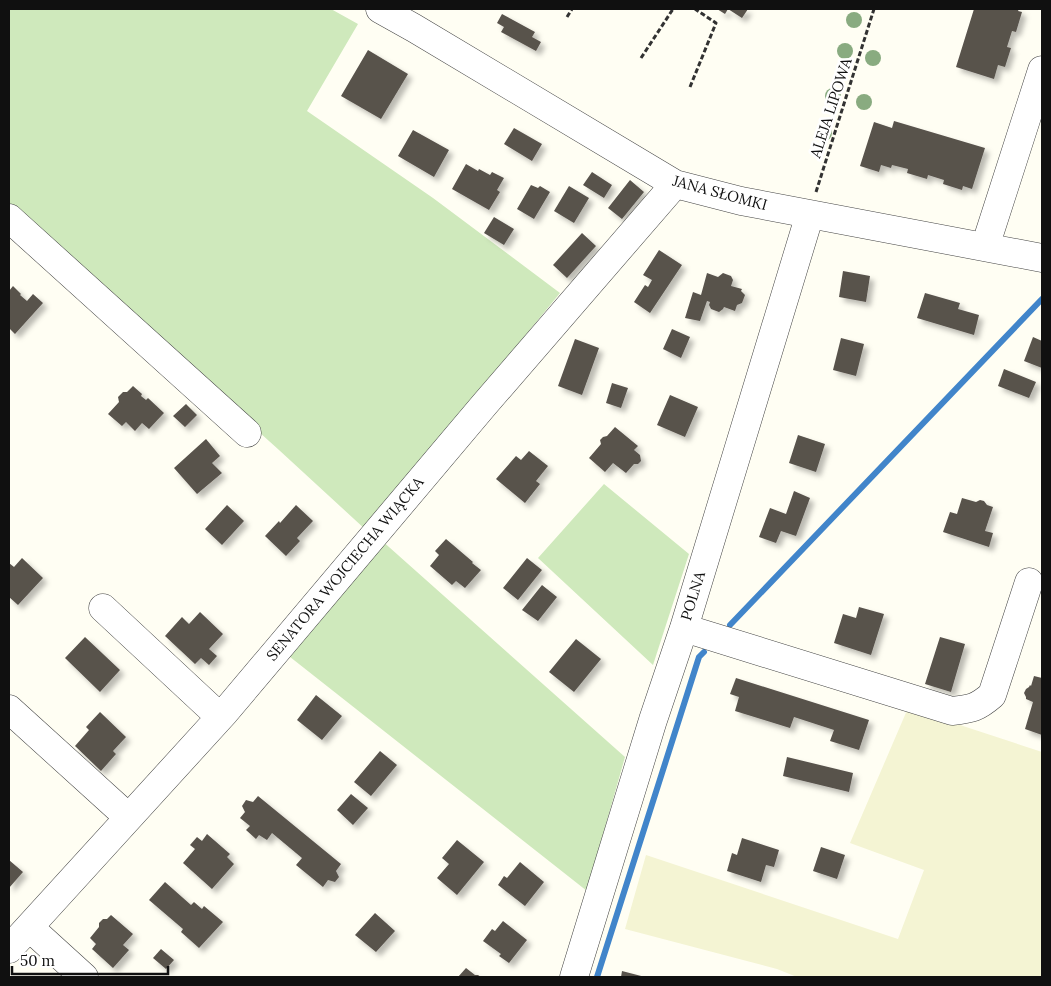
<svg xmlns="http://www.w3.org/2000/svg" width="1051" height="986" viewBox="0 0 1051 986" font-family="Lora,serif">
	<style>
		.farmland { fill: #f4f4d3 }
		.green { fill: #cfe9bc }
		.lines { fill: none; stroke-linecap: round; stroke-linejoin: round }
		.stream { stroke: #4185ca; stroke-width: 6 }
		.building { fill: #58524c; filter: url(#shadow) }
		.minor-casing { stroke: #434343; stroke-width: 29 }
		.path { stroke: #323232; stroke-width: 3; stroke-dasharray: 5 2.5; stroke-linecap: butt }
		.minor { stroke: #fff; stroke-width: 28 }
		.tree { fill: #89ab80 }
		.labels { text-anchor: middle; stroke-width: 5; stroke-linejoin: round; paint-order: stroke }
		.street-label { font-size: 15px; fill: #101010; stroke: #fff }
	</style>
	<defs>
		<filter id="shadow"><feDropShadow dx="4.5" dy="4.5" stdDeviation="2.5" flood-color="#0004"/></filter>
	</defs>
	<rect width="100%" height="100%" fill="#fffef3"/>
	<path class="farmland" d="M908,708l134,44v225h-245l-20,-8 -152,-40 21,-74 252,84 26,-69 -74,-27z"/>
	<path class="green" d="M9,9h322l27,15 -51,87 126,87 127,95 -194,237 -87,-80 -270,-242z
		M604,484l85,70 -36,111 -115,-107z
		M380,539l245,218 -38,134 -302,-238z"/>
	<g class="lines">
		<path class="stream" d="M730,625l312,-326
			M597,977l102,-320 5,-5"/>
	</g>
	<path class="building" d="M717,9h31l-6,9 -14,-9 -3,5z
		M974,9h45l-1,2 4,1 -6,20 -4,-1 -5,16 4,1 -6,19 -7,-2 -4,14 -38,-12z
		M502,14l33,18 -3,5 9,5 -5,9 -35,-19 3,-5 -7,-4z
		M368,50l40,24 -27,45 -40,-23z
		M894,121l91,27 -13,41 -9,-3 -1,4 -19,-6 1,-4 -16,-5 -1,4 -20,-6 1,-4 -16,-4 -1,3 -10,-3 -2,7 -19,-6 14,-44 18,6z
		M514,128l28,16 -10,17 -28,-17z
		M413,130l36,20 -15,27 -36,-21z
		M466,164l12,7 1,-2 11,6 2,-3 12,6 -7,12 3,2 -11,18 -37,-21z
		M592,172l20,13 -8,13 -21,-13z
		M630,180l14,12 -22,27 -14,-11z
		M531,185l7,3 2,-2 10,6 -16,27 -17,-10z
		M569,186l20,12 -15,25 -20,-12z
		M494,217l20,12 -10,16 -20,-12z
		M582,233l14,13 -29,32 -14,-13z
		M659,250l23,15 -32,48 -16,-11 11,-17 3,2 4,-7 -9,-5z
		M843,271l27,5 -4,26 -27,-5z
		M707,273l11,4 5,-4 8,3 2,4 -2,6 11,3 -1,2 4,4 -3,8 -5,2 -2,6 -11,-4 -1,2 -4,3 -8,-3 -2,-4 1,-3 -3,-1 -7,20 -15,-3 8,-26 8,3z
		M13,286l8,8 -1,1 7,6 6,-7 10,9 -28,31 -6,-6v-37z
		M925,293l35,10 -2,6 21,6 -5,20 -57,-17z
		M672,329l18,8 -9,21 -18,-9z
		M1033,337l9,4v27l-18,-7z
		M841,338l23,6 -8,32 -23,-6z
		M575,339l24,9 -17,47 -24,-9z
		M1004,369l32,13 -7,16 -31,-12z
		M612,383l16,5 -7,20 -15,-5z
		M133,386l9,8 -1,2 5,4 2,-2 16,15 -15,16 -7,-6 -7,8 -9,-9 -4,4 -14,-12 11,-12 -1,-5 5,-5h4z
		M670,395l28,12 -13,30 -28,-12z
		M186,404l11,11 -12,12 -12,-11z
		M615,427l23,19 -4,4 6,5 1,6 -3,3h-4l-8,9 -13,-10 -8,9 -16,-14 12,-14 -1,-4 3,-3 4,-1z
		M798,435l27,9 -9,28 -27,-9z
		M206,439l14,17 -8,7 10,10 -25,21 -23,-26z
		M529,451l19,15 -12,15 4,3 -15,19 -29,-24 20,-23 5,4z
		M794,491l16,7 -14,38 -15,-5 -5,12 -17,-6 11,-29 16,6z
		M962,498l14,4 4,-2 4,1 3,4 6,2 -8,24 8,2 -4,14 -46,-15 7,-20 7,2z
		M227,505l17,16 -22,24 -17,-16z
		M296,505l17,16 -16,17 3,3 -14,15 -21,-20 14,-15 1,2z
		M446,539l27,23 -1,1 9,7 -16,18 -9,-7 -4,4 -22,-19 9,-11 -4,-4z
		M22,558l21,20 -25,27 -9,-8v-34l5,4z
		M527,558l15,12 -24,30 -15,-12z
		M542,585l15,12 -19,24 -16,-11z
		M859,607l25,7 -13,41 -37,-12 9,-29 13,4z
		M200,612l23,22 -14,15 8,7 -8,9 -8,-7 -6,6 -30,-28 17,-19 7,7z
		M85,637l35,33 -20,22 -35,-34z
		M940,637l25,7 -14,48 -26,-8z
		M576,639l25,20 -27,33 -25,-20z
		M1034,676l8,2v57l-17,-6 8,-27 -7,-3v-2l-2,-4 2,-4 3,-2 1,-2 1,1z
		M736,678l133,42 -10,30 -29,-9 4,-11 -40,-13 -4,11 -55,-17 4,-14 -9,-3z
		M316,695l26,21 -20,24 -25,-20z
		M100,712l26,25 -13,14 3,3 -15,17 -26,-25 14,-16 -3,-3z
		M380,751l17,14 -26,31 -17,-14z
		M787,757l66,16 -4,19 -66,-16z
		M351,794l17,14 -15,17 -16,-15z
		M258,796l83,68 -5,7 3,6 -4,5 -7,-2 -5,7 -27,-22 6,-7 -30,-25 -5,7 -8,-5 -3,4 -10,-9 4,-4 -10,-8 5,-6 -3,-6 4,-6 7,2z
		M207,834l23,20 -3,3 7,7 -22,25 -29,-26 12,-14 -5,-4 7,-8 5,4z
		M742,838l37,12 -5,17 -8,-2 -5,17 -34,-11 5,-18 5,2z
		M457,840l27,22 -27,33 -20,-17 12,-14 -7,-6z
		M821,847l24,8 -8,24 -24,-8z
		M9,860l14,12 -14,16z
		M520,862l24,20 -19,24 -27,-21 6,-9 3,2z
		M165,882l26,23 3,-3 8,7 2,-3 19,16 -24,26 -18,-16 2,-3 -34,-29z
		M375,913l20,18 -19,21 -21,-17z
		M111,915l22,19 -10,11 6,5 -16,18 -21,-19 4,-5 -6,-6 9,-11v-4l4,-4h4z
		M503,921l24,19 -18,23 -10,-7 2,-2 -18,-13 9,-12 3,2z
		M161,949l13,11 -8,9 -13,-11z
		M466,968l9,7h3l3,2h-23z
		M622,971l23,6h-24z"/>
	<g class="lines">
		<defs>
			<path id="minor" d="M380,9l34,19 261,156 66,17 301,57
				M9,218l238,215
				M985,247l57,-177
				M103,608l117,109
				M684,628l268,83c19,-2 25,-3 40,-16l37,-113
				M9,709l119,108
				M29,927l55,50
				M9,949l216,-237 259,-307 191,-221
				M574,977l79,-257 31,-92 126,-414"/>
		</defs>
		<use href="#minor" class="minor-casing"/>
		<path class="path" d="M567,17l5,-8
			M641,58l32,-49
			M690,87l26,-64 -21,-14
			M816,192l58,-183"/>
		<use href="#minor" class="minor"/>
	</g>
	<g class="tree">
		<circle cx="854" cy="20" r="8"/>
		<circle cx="845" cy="51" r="8"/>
		<circle cx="873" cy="58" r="8"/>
		<circle cx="833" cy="96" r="8"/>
		<circle cx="864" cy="102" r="8"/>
		<circle cx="824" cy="133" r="8"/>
	</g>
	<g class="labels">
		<g class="street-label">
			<text transform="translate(831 108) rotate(-72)" y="5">ALEJA LIPOWA</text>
			<text transform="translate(720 193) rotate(15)" y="5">JANA SŁOMKI</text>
			<text transform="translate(345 569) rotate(-50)" y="5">SENATORA WOJCIECHA WIĄCKA</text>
			<text transform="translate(693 596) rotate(-73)" y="5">POLNA</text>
		</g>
	</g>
	<rect width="1051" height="986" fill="none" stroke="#101010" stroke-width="20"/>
	<path d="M12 966v8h156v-8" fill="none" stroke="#101010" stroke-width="2.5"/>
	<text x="20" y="966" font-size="15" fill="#101010" stroke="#ffffff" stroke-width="4" paint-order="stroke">50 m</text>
</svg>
